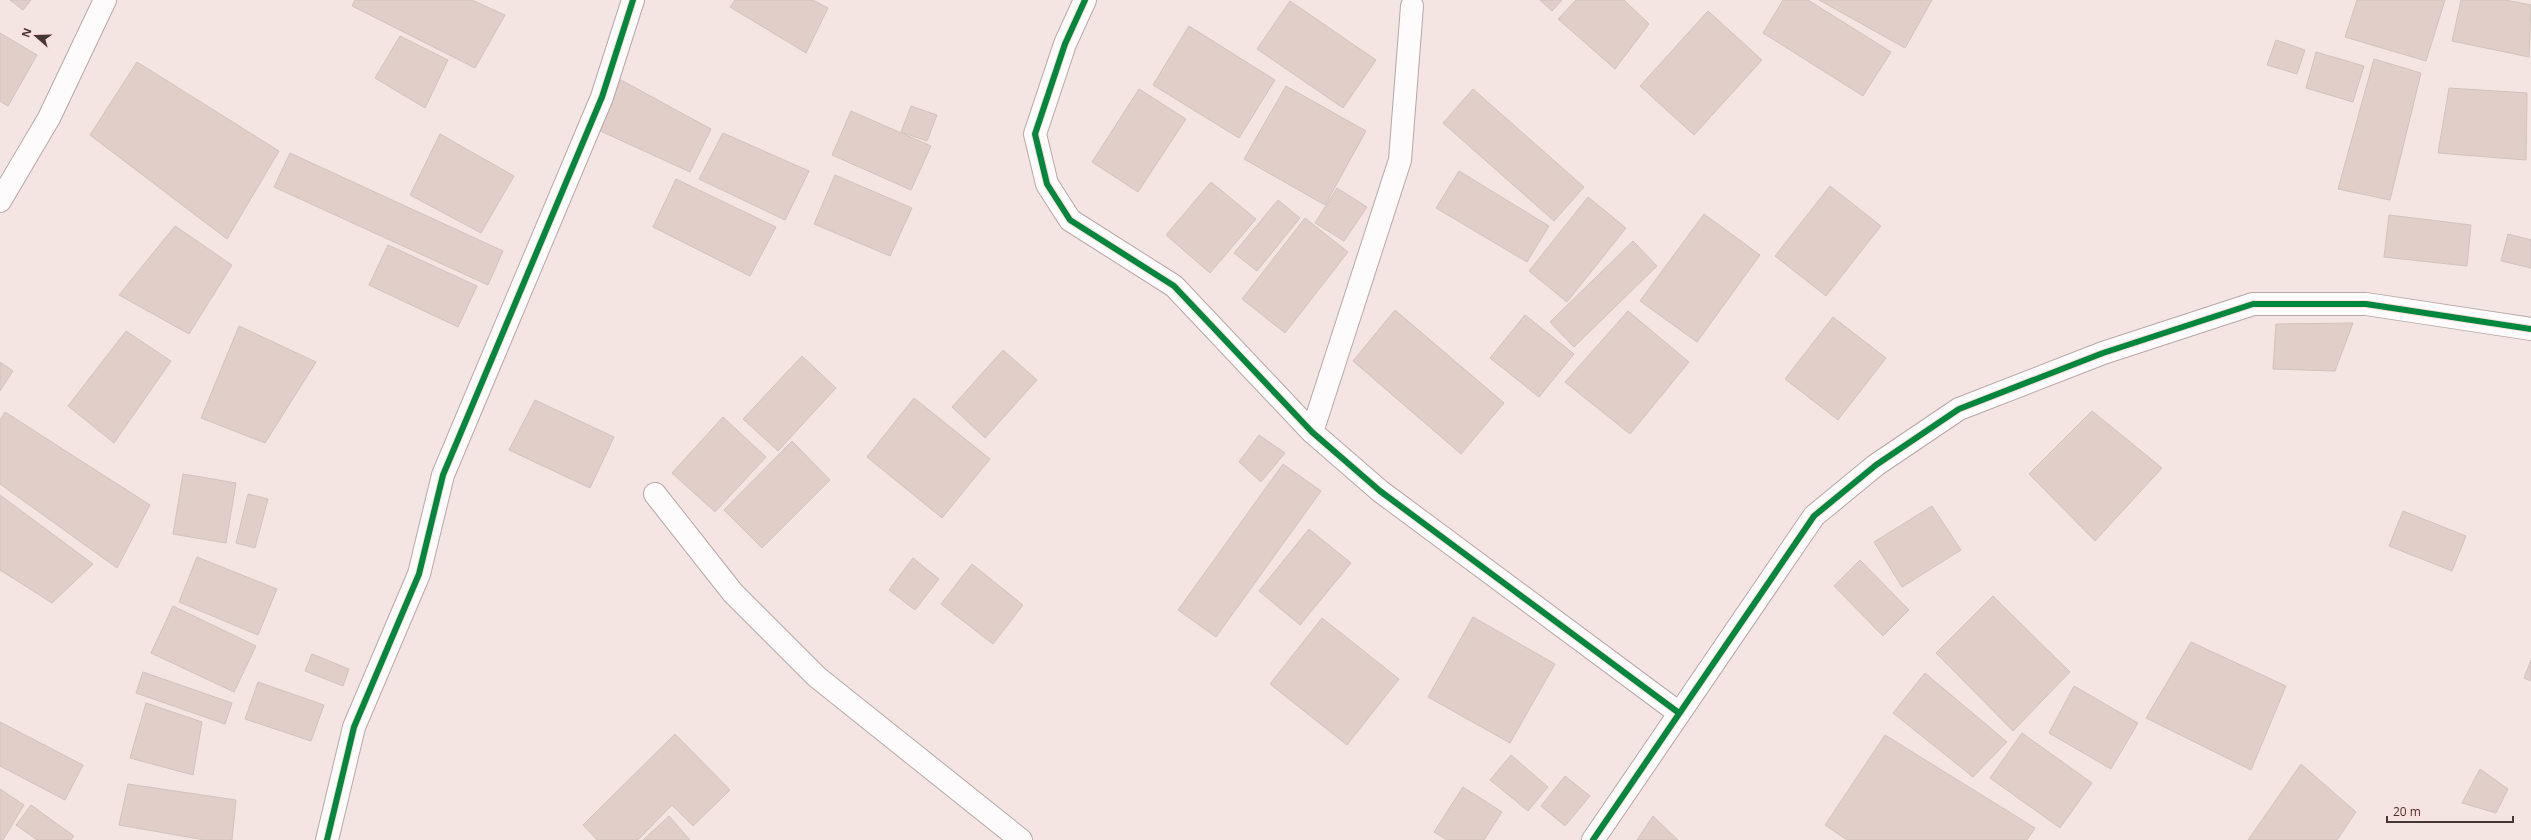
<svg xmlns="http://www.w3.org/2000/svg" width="2531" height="840" viewBox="0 0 2531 840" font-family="'Open Sans',sans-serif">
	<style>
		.building { fill: #e1cec8; stroke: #d0c3bf }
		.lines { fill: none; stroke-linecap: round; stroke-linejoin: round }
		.street-casing { stroke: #b6a9a8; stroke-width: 24 }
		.secondary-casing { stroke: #b6a9a8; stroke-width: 24 }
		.street { stroke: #fdfbfb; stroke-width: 22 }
		.secondary { stroke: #fdfbfb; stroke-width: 22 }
		.cycleway-casing { stroke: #fcdeda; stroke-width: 8 }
		.cycleway { stroke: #00873e; stroke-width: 6 }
	</style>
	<rect width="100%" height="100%" fill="#f4e4e2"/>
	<path class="building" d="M10,0h21l-8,10z
		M355,0h117l33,15 -30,53 -123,-62z
		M735,0h78l15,8 -22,45 -76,-46z
		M1540,0h22l-10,11z
		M1576,0h48l25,24 -34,45 -57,-50z
		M1783,0h25l83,52 -28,44 -100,-63z
		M1819,0h113l-27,48z
		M2357,0h88l-19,61 -81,-24z
		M2461,0h44l26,5 -2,52 -77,-16z
		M1290,1l86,59 -33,48 -86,-59z
		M1708,11l54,49 -68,75 -54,-49z
		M1189,26l86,54 -36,58 -86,-53z
		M0,33l37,22 -29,51 -8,-5z
		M400,36l48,24 -23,48 -50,-30z
		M2276,40l29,10 -8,24 -30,-9z
		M2316,52l48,14 -11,36 -47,-14z
		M2374,59l47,14 -31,127 -52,-11z
		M137,62l142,89 -52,88 -137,-104z
		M621,80l90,49 -21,43 -94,-43z
		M1286,86l80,45 -41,74 -81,-46z
		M2449,88l78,5 -1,67 -88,-7z
		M1139,89l47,30 -48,73 -46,-30z
		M1473,89l111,98 -30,34 -111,-98z
		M911,106l26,9 -10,26 -26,-9z
		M851,111l80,35 -20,44 -79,-35z
		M723,133l86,38 -24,49 -86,-41z
		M440,134l74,42 -33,57 -71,-38z
		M290,153l213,98 -15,34 -214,-98z
		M1459,171l90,55 -22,36 -91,-54z
		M835,175l77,33 -22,48 -76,-32z
		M676,179l100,48 -26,49 -97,-49z
		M1211,182l45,37 -46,54 -44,-38z
		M1830,186l51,40 -55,70 -51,-40z
		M1337,188l30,19 -23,34 -29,-18z
		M1588,197l38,31 -59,74 -38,-31z
		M1278,200l22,18 -43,53 -23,-18z
		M1704,214l56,41 -63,87 -57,-41z
		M2389,215l82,10 -4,41 -83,-9z
		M1305,218l43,34 -63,81 -43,-34z
		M175,226l57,39 -43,69 -70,-39z
		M2508,234l23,6v28l-30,-7z
		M1633,241l24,25 -83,81 -24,-25z
		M388,245l89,41 -19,41 -89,-42z
		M1395,310l109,93 -43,51 -108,-93z
		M1628,311l61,51 -59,72 -65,-52z
		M1525,315l49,39 -35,43 -49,-39z
		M1833,317l53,41 -48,62 -53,-41z
		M2353,323l-18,48 -62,-2 3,-45z
		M239,326l77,36 -51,81 -64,-25z
		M126,331l45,30 -57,82 -46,-37z
		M1003,350l34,30 -52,58 -33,-31z
		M802,356l34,32 -58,63 -35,-32z
		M0,362l13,9 -13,20z
		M914,398l76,61 -48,59 -75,-61z
		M535,400l79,37 -24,51 -81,-38z
		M2092,411l70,57 -67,73 -66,-67z
		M5,412l145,93 -33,63 -117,-84v-64z
		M723,417l43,40 -51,55 -43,-39z
		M1259,435l26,18 -24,29 -22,-20z
		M792,441l38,39 -68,68 -38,-38z
		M1283,464l38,27 -105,146 -38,-27z
		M183,474l53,9 -10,60 -53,-9z
		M248,494l20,5 -13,49 -19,-5z
		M0,495l93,69 -41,39 -52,-33z
		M1932,506l29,44 -59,37 -28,-45z
		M2403,511l63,25 -14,35 -63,-25z
		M1309,529l42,34 -51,62 -41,-34z
		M197,557l80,32 -19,46 -79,-33z
		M913,558l26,21 -24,31 -26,-20z
		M1860,560l49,50 -26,26 -49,-50z
		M972,564l51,41 -30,39 -52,-40z
		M1993,596l77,76 -57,59 -77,-78z
		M173,606l83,40 -22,46 -83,-39z
		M1473,617l82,47 -45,79 -82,-46z
		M1322,618l77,61 -52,66 -77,-61z
		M2191,642l95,44 -35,84 -105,-52z
		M312,654l37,15 -6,17 -38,-15z
		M2531,660v21l-7,-3z
		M143,672l89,31 -7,21 -89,-31z
		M1925,673l82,69 -34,35 -80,-64z
		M258,682l66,23 -13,36 -66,-22z
		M2074,686l64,37 -27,46 -62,-36z
		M146,703l56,19 -9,53 -63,-17z
		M0,722l83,43 -18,35 -65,-34z
		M2022,733l70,50 -32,45 -70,-50z
		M675,734l55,56 -37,36 -21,-21 -34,35h-41l-14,-15z
		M1885,735l150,93 -8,12h-180l-22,-15z
		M1511,755l37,32 -20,24 -38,-31z
		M2301,764l55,48 -19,28h-89z
		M2480,769l28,20 -12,24 -34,-10z
		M1565,776l25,20 -25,30 -24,-20z
		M128,784l108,16 -4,40h-27l-86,-15z
		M1463,787l39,25 -18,28h-37l-13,-8z
		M0,789l24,16 -21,35h-3z
		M31,805l43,31 -3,4h-34l-21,-15z
		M669,816l21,24h-47z
		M1653,816l25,24h-41z"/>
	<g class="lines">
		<defs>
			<path id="street" d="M1085,0l-20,44 -30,90 12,50 23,36 104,66 138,146 68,59 299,222
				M0,201l49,-83 56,-118
				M1312,432l88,-272 12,-154
				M655,494l78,99 84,84 204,163
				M327,840l27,-113 65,-153 24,-99 159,-378 31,-97"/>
			<path id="secondary" d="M1593,840l221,-324 62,-51 83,-56 144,-56 150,-49h113l165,25"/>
		</defs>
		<use href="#street" class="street-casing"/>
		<use href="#secondary" class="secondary-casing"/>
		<use href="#street" class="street"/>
		<use href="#secondary" class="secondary"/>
		<defs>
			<path id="cycleway" d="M1085,0l-20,44 -30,90 12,50 23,36 104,66 138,146 68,59 299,222
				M327,840l27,-113 65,-153 24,-99 159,-378 31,-97
				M1593,840l221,-324 62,-51 83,-56 144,-56 150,-49h113l165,25"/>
		</defs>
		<use href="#cycleway" class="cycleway-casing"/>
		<use href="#cycleway" class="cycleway"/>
	</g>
	<g transform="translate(36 36) rotate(290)" stroke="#fcdeda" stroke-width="3" paint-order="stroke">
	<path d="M0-3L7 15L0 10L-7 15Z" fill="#453735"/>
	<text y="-6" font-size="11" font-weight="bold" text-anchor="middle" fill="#453735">N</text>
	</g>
	<path d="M2387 816v6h126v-6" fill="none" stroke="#453735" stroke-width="2"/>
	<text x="2393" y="816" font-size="12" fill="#453735" stroke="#fcdeda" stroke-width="3" paint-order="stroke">20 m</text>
</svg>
